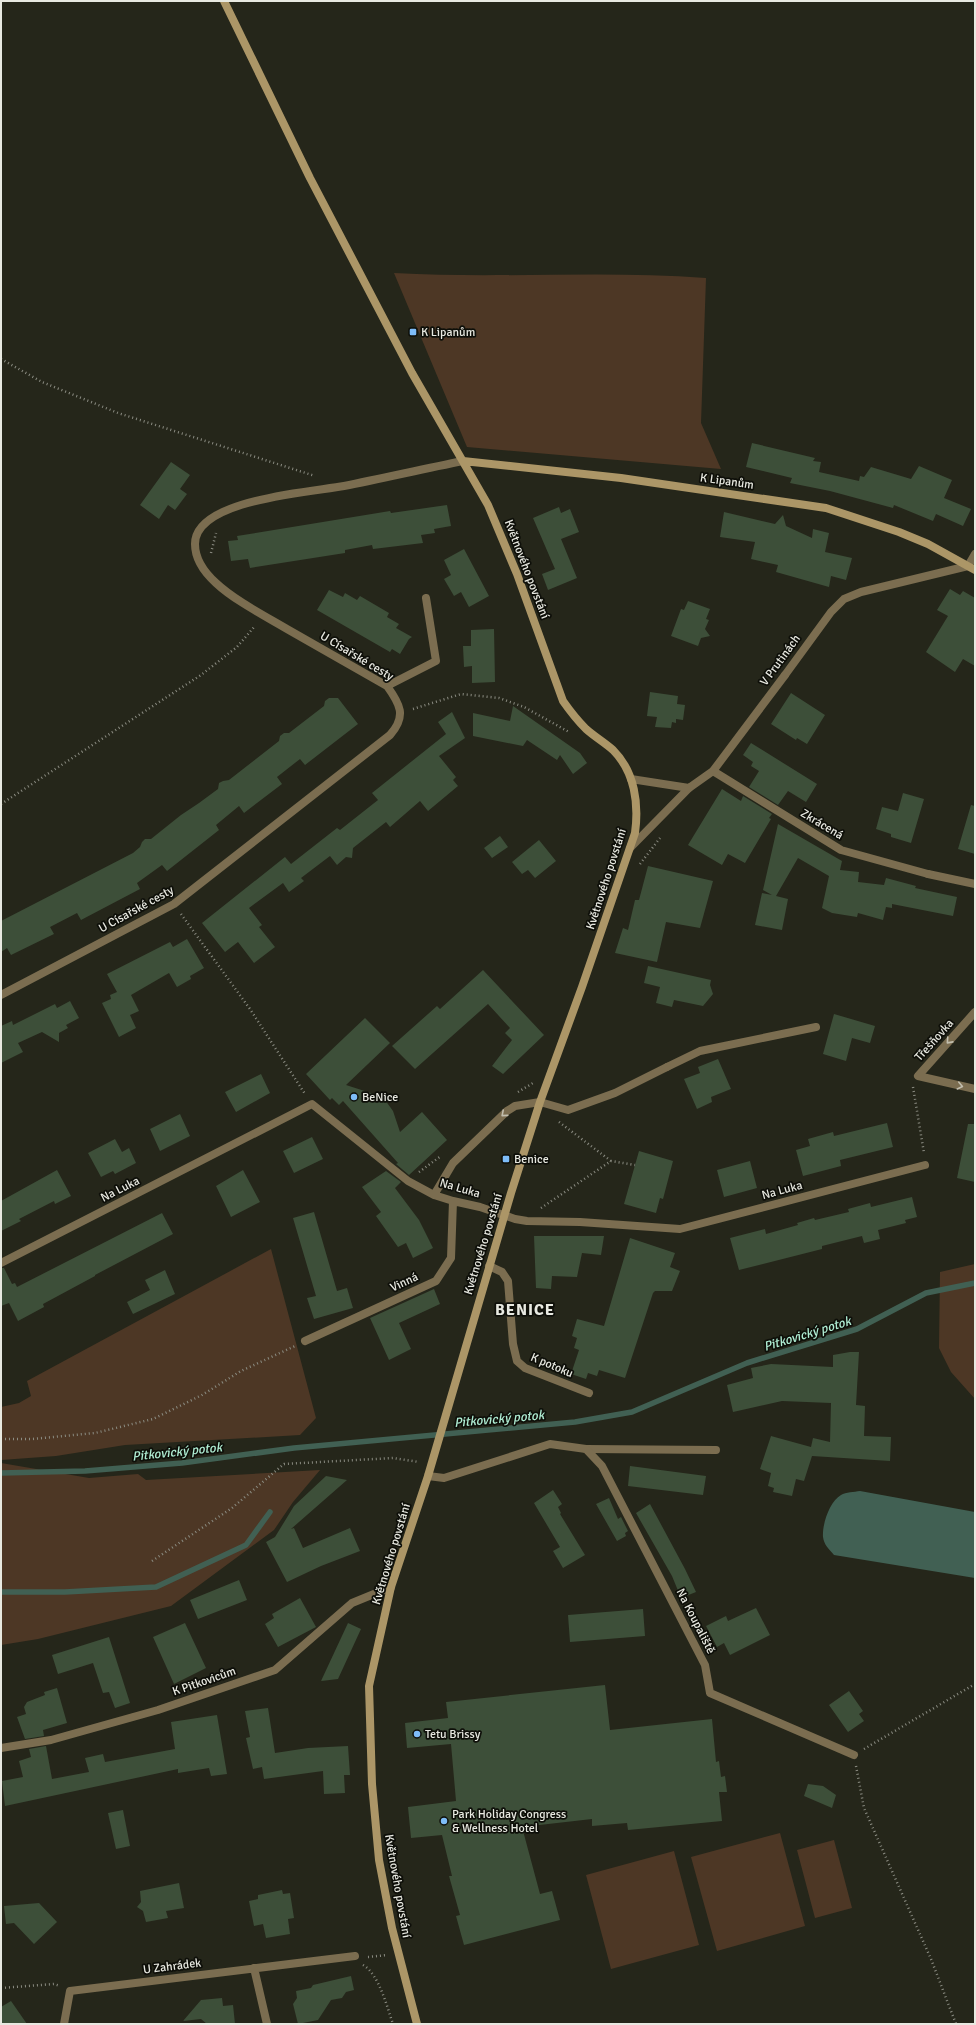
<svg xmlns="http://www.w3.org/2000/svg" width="976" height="2025" viewBox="0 0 976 2025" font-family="Signika,sans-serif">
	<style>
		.green { fill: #4d3725 }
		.water { fill: #416053 }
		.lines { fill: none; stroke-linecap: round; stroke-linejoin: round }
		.stream { stroke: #416053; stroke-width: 5.5 }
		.building { fill: #3d4f39 }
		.path { stroke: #8b8c82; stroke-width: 2.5; stroke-dasharray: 1 3; stroke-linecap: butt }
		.lane { stroke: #7b6d50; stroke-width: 8 }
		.street { stroke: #7b6d50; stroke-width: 8 }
		.secondary { stroke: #ac9667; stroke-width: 8 }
		.oneway { stroke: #c2beae }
		.poi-dot { fill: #7ebdf9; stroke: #0e0f09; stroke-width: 1.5 }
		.labels { text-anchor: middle; stroke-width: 3.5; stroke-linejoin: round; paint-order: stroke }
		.poi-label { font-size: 12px; fill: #e8e9e1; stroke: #0e0f09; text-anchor: start }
		.street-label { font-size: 12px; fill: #e8e9e1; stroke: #0e0f09 }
		.water-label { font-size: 13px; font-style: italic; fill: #b0eed4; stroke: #0e0f09 }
		.district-label { font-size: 16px; font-weight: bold; letter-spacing: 1px; fill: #e8e9e1; stroke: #0e0f09 }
	</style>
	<rect width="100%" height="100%" fill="#25261a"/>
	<path class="green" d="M394,273c104,6 208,-3 312,5l-5,145 20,46 -254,-22z
		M271,1249l45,169 -16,17 -175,10 -69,11 -55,4v-53l18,-4 12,-7 -4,-15z
		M975,1264v135l-24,-27 -12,-24 1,-76z
		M1,1463l88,15 49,-4 8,6 174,-10 -27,32 -19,28 -103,76 -133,33 -37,6z
		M780,1833l25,93 -88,25 -26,-94z
		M834,1840l18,68 -37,10 -18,-68z
		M674,1851l25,94 -88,24 -25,-94z"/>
	<path class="water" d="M860,1491l115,21v66l-141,-23c-5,-6 -10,-10 -11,-18 -1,-13 7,-36 18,-42 5,-3 13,-3 19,-4z"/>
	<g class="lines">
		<path class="stream" d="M1,1473l84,-2 97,-8 112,-15 281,-26 57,-10 115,-49 110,-34 69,-36 49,-10
			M1,1592h64l91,-5 90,-42 24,-33"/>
	</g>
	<path class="building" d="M752,443l63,15 -2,3 8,1 -2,10 40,9 1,-5 4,1 7,-10 40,12 8,-13 33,14 -8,18 27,11 -8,17 -27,-12 -3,7 -39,-16 -1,3 -63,-17 -40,-8 2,-5 -46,-11z
		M171,462l19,13 -10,14 7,5 -12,16 -7,-5 -9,14 -19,-14z
		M447,505l4,21 -17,3 1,4 -14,2 2,8 -50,6 -1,-4 -27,5v3l-95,15 -2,-9 -17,2 -3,-20 10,-1 -1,-4 153,-25 1,2z
		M559,507l2,6 9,-4 9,23 -18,7 16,39 -29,12 -6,-16 13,-5 -22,-51z
		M724,512l51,12 8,-9 3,11 26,12 1,-9 16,4 -4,19 27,6 -6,22 -15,-4 -2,11 -53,-15 2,-7 -27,-6 4,-17 -35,-5z
		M464,549l25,47 -20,11 -8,-15 -7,4 -10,-17 7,-4 -7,-15z
		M950,589l10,6 3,-4 12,7v68l-12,-7 -8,13 -29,-20 22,-36 -11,-6z
		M329,590l14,7 2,-4 12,7 3,-4 29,17 -2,4 12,7 -3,4 16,9 -3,2 -9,15 -8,-5 -2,3 -73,-42z
		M688,601l22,8 -4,10 3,1 -4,9 5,7 -9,2 -3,8 -27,-10 10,-27 3,1z
		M494,629l1,53 -23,1v-17l-8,1 -1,-21h8v-16z
		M650,692l28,4 -1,8 8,1 -2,15 -7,-1v4l-4,-1 -1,6 -16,-1 2,-10 -10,-1z
		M791,693l34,22 -18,29 -10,-6 -1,2 -25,-16z
		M329,698h9l20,26 -53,41 -5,-6 -23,18 5,7 -38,29 -5,-7 -23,19 3,5 -52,41 -5,-6 -25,18 3,6 -59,31 -4,-7 -27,14 4,7 -43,21 -4,-7 -6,4v-31l132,-68 7,-6 2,-5 3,-3h6l30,-24 18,-12 19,-14 1,-6 4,-2 6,-1 50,-39 1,-5 4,-3h5l35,-27 1,-5z
		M513,706l67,47 7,10 -14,11 -13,-19 -3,5 -30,-20 -4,6 -50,-10v-23l37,8z
		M452,712l13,26 -26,18 17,21 -3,3 5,6 -30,25 -8,-10 -30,26 -4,-5 -33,26 -1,10 -6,-1 -9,8 -7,-9 -29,22 3,3 -15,11 -6,-9 -34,25 13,17 -3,2 16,20 -21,16 -16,-21 -13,10 -23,-29 83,-66 6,7 46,-36 3,2 38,-30 -6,-7 74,-59 -8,-12z
		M751,743l66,41 -11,18 -18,-11 -10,14 -29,-18 10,-16 -8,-5 2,-4 -10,-7z
		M722,789l19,12 2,-5 29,18 -3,4 2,1 -26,44 -17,-9 -6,11 -34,-20z
		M903,793l21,6 -13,44 -20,-6v-3l-15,-5 6,-22 16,4z
		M971,805l4,1v48l-17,-5z
		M778,824l64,37 -2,9 19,2 -1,10 26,3 2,-7 30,8 -1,2 42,9 -4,19 -61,-12v4l-6,-1 -3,13 -25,-7 -1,4 -25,-4 -10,-5 7,-32 -31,-18 -22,38 12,3 -6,31 -27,-5 7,-32 10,2 -9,-5z
		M500,836l8,11 -16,11 -8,-10z
		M539,840l17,21 -21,17 -7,-8 -6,4 -10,-12z
		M648,866l65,15 -13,47 -34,-6 -9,40 -42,-9 8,-25 5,2 7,-30h4z
		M187,939l17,29 -14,8 1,3 -14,8 -8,-14 -38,22 8,16 -9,4 6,13 -17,9 -17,-34 9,-4 -1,-4 7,-3 -10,-18 63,-32 3,5z
		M648,966l63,14 -1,5 3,9 -10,12 -29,-6 -2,7 -16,-4 4,-16 -16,-4z
		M483,970l61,65 -41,39 -11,-8 20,-26 -7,-7 5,-5 -22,-24 -73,65 -23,-23 45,-40 3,3z
		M70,1001l9,17 -13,7 2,3 -9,5v9l-17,-10 -24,11 5,9 -22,11v-37l11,-5 1,4 42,-21 2,4z
		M834,1014l41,12 -5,17 -18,-5 -6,23 -23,-7z
		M365,1018l25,25 -44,42 31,10 8,5 8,11 7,21 22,-20 25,28 -38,35 -13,-11 2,-1 -55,-62 -4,4 -7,-7 -2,2 -24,-26z
		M718,1059l13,30 -20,8 1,5 -15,7 -13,-30 16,-6 -2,-6z
		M261,1074l9,19 -34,19 -11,-20z
		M180,1114l10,22 -30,15 -10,-22z
		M887,1123l6,24 -53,13 1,6 -38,10 -7,-26 14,-4 -2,-7 25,-7 1,4z
		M968,1124h7v58l-18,-4z
		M312,1137l11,22 -29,14 -11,-22z
		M115,1139l7,13 7,-4 7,15 -21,11 -2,-3 -12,6 -13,-24z
		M639,1151l34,10 -10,38 -3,-1 -4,15 -32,-9z
		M750,1161l7,27 -33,9 -7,-27z
		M57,1170l14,26 -16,8 -1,-3 -35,18 2,2 -20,10v-30z
		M243,1170l17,32 -29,15 -15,-31z
		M386,1171l15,11 -6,6 24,32 14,28 -20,10 -7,-15 -8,4 -22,-31 5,-4 -19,-25z
		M912,1197l5,20 -12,3 1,3 -28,7 2,9 -16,4 -2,-7 -40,10v3l-83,21 -9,-32 35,-9 1,5 32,-9 -1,-2 17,-5 1,2 34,-8 -1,-3 22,-6 1,4z
		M314,1212l23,79 10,-3 6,20 -39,11 -7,-21 9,-2 -23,-78z
		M162,1213l11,21 -78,41v1l-52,28 1,3 -26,14 -9,-18 -8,3v-38h3l8,16 3,-1 2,4z
		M534,1236h70l-3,19 -19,-2 -5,24 -25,-1 -1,13 -15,-1z
		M630,1238l45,15 -5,14 10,4 -8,20h-17l-2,2 -28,85 -26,-8 -2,6 -9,-3 -2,6 -15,-5 8,-24 -5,-2 3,-10 -5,-2 5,-17 27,7z
		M165,1270l10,24 -42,20 -6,-12 23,-12 -5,-10z
		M434,1289l6,15 -41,19 12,26 -22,11 -19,-42z
		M850,1352h9l-3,53 9,1 -1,30 27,1 -1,24 -78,-5 -8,25 -8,-2 -4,17 -19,-4 1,-4 -6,-2 3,-13 -11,-4 11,-33 40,11 2,-9 17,4 1,-39 -49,-2 -49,11 -6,-27 26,-7 -2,-10 20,-4 62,3v-12z
		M630,1466l76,10 -3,19 -75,-9z
		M326,1476l21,4 -56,49 3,-1 9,20 47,-20 10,23 -39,15 -34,16 -21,-40 9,-5 19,-31z
		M553,1490l9,14 -4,3 3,6 -1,1 25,41 -22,13 -10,-17 7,-4 -26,-44z
		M609,1498l9,21 3,-2 7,14 -3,2 1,3 -9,5 -21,-37z
		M650,1504l35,65 11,23 -15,6 -9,-22 -36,-63z
		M239,1580l8,20 -49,19 -8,-19z
		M300,1598l16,29 -38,20 -13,-23 9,-6 -2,-4z
		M756,1608l14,27 -40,20 -6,-12 -7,4 -11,-21 20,-10 2,5z
		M643,1609l2,27 -75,6 -2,-27z
		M185,1623l21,45 -32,16 -21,-47z
		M348,1623l13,6 -23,50 -17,2z
		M109,1637l21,66 -15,5 -6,-16 -6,1 -10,-30 -35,11 -6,-19z
		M605,1685l5,45 102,-11 4,43 3,-1 2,16 4,-1 2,16h-8l3,29 -94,9 -1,-7 -35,3v-7l-70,8 18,67 12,-3 8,29 -96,25 -8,-29 4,-1 -11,-39h3l-10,-41 -31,3 -3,-31 48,-6 -5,-57 -44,4 -2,-25 43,-5 -2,-16z
		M57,1688l10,35 -24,7 1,6 -19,3 -8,-22 9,-3 -2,-7 3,-5 18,-7 -1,-3z
		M849,1691l14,20 -4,3 5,7 -16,11 -19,-27z
		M268,1708l7,45 33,-5 40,-2 2,29h-6l1,18 -21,1 -1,-23 -59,8 -2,-12 -9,2 -7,-31 4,-1 -5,-26z
		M217,1715l10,59 -16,2 -2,-8 -31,5v-4l-173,37 -3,-25 21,-4 -4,-16 12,-4 -2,-8 17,-3 6,33 37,-7 -4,-14 18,-4 2,8 70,-13 -4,-27z
		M808,1784l15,2 13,9 -4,13 -28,-12z
		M123,1810l7,36 -14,3 -8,-36z
		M179,1883l5,25 -18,3 2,7 -22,4 -3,-11 -6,-4 4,-5 -1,-11z
		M282,1890l1,4 7,-1 4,25 -6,1 2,15 -24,4 -3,-14 -9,2 -5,-25 9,-2v-4z
		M39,1903l18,19 -23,22 -20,-21 -8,1 -2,-18z
		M351,1976l3,14 -8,2 -4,6 -11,2 -13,20 -20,4 -5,-20 4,-6 -1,-7 15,-3 2,-3z
		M222,1998l1,8 10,-1 2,19h-28l-6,-5 -18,2 18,-21z
		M11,2001l16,23h-26v-17z"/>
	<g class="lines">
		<path class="path" d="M1,359l41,23 76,31 197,63
			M211,553l5,-20
			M413,709l48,-15 38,4 25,9 45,25
			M1,804l200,-129 36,-28 18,-21
			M640,864l20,-26
			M181,914l69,95 55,85
			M913,1087l11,66
			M518,1092l15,-9
			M559,1122l52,39
			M419,1172l22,-16
			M541,1208l70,-47 24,4
			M1,1439h31l63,-6 58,-14 49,-24 39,-24 54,-25
			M152,1561l80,-53 52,-44 109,-6 26,4
			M864,1749l111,-65
			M856,1766l8,42 67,151 25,65
			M368,1957l19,-2
			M363,1965c16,9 24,42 30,59
			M1,1988l53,-4 6,2"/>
		<path class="lane" d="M785,675l46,-63 13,-13 17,-7 107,-26 7,-12
			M630,848l59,-60
			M928,874l47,10
			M667,1067l33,-16 116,-24
			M586,1449l130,1"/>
		<path class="street" d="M387,686l49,-25 -10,-63
			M713,771l128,79 87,24
			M631,779l58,9 24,-17 72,-96
			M1,995l173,-91 216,-169c17,-19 10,-31 -3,-49 -33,-19 -67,-38 -100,-57 -22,-13 -53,-29 -71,-46 -11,-10 -21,-24 -21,-39 0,-45 117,-52 149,-58 40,-8 79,-17 119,-25
			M975,1012l-57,64 57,13
			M434,1195l19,-32 54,-52 8,-5 25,-4 28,8 47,-17 52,-26
			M1,1263l311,-159 96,77 26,14 19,6 27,6 35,12 12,2 53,1 100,7 245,-64
			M489,1266l13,6 6,9 5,63 4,17 8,7 64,25
			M305,1341l131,-60 15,-23 2,-57
			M428,1476l16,2 106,-34 36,5 16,17 103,199 5,28 144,62
			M1,1748l50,-8 107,-30 117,-40 77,-67 39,-16
			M254,1968l13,56
			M64,2024l6,-33 285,-35"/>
		<path class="secondary" d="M224,1l86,177 102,195 76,132 29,69 46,127c7,10 14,19 23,28 9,8 18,13 27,21 22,22 26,54 22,83l-53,154 -42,115 -29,91 -83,283 -37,111 -22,99 3,98 7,76 13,68 25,96
			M463,461l158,17 205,30 73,24 29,12 47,26"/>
	</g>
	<defs><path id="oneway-chevron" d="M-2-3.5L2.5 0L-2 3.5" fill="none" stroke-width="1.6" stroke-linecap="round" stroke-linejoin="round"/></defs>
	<g class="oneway">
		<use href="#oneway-chevron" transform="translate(949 1041) rotate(132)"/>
		<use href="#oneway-chevron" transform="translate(960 1086) rotate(13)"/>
		<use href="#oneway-chevron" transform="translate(504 1114) rotate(139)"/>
	</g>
	<g class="poi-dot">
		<rect x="409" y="328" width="8" height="8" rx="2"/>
		<circle cx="354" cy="1097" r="4"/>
		<rect x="502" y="1155" width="8" height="8" rx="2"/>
		<circle cx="417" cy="1734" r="4"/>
		<circle cx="444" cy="1821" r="4"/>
	</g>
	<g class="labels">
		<g class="poi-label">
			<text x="421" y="336">K Lipanům</text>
			<text x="362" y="1101">BeNice</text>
			<text x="514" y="1163">Benice</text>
			<text x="425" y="1738">Tetu Brissy</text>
			<text x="452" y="1818">Park Holiday Congress<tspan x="452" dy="14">&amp; Wellness Hotel</tspan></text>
		</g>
		<g class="street-label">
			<text transform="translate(727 481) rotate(8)" y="4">K Lipanům</text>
			<text transform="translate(527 569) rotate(69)" y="4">Květnového povstání</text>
			<text transform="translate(357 656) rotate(31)" y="4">U Císařské cesty</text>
			<text transform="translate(780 660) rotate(-54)" y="4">V Prutinách</text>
			<text transform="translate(822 824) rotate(31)" y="4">Zkrácená</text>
			<text transform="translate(606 879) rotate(-72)" y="4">Květnového povstání</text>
			<text transform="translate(136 909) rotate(-29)" y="4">U Císařské cesty</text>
			<text transform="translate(934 1040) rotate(-48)" y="4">Třešňovka</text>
			<text transform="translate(460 1188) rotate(16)" y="4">Na Luka</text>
			<text transform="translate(120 1189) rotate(-27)" y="4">Na Luka</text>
			<text transform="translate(782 1190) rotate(-15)" y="4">Na Luka</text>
			<text transform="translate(483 1244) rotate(-73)" y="4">Květnového povstání</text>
			<text transform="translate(404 1282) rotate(-25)" y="4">Vinná</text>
			<text transform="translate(552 1365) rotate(23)" y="4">K potoku</text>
			<text transform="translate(391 1554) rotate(-73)" y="4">Květnového povstání</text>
			<text transform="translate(696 1621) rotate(63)" y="4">Na Koupaliště</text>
			<text transform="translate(204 1681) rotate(-19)" y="4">K Pitkovicům</text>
			<text transform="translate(398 1886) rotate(80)" y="4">Květnového povstání</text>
			<text transform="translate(172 1966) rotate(-7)" y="4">U Zahrádek</text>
		</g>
		<g class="water-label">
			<text transform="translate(807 1333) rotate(-17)" y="5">Pitkovický potok</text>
			<text transform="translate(499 1418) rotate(-5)" y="5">Pitkovický potok</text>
			<text transform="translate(177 1451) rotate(-6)" y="5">Pitkovický potok</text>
		</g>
		<g class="district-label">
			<text x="525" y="1315">BENICE</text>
		</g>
	</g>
	<rect width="976" height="2025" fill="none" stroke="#e8e9e1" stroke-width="4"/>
</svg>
